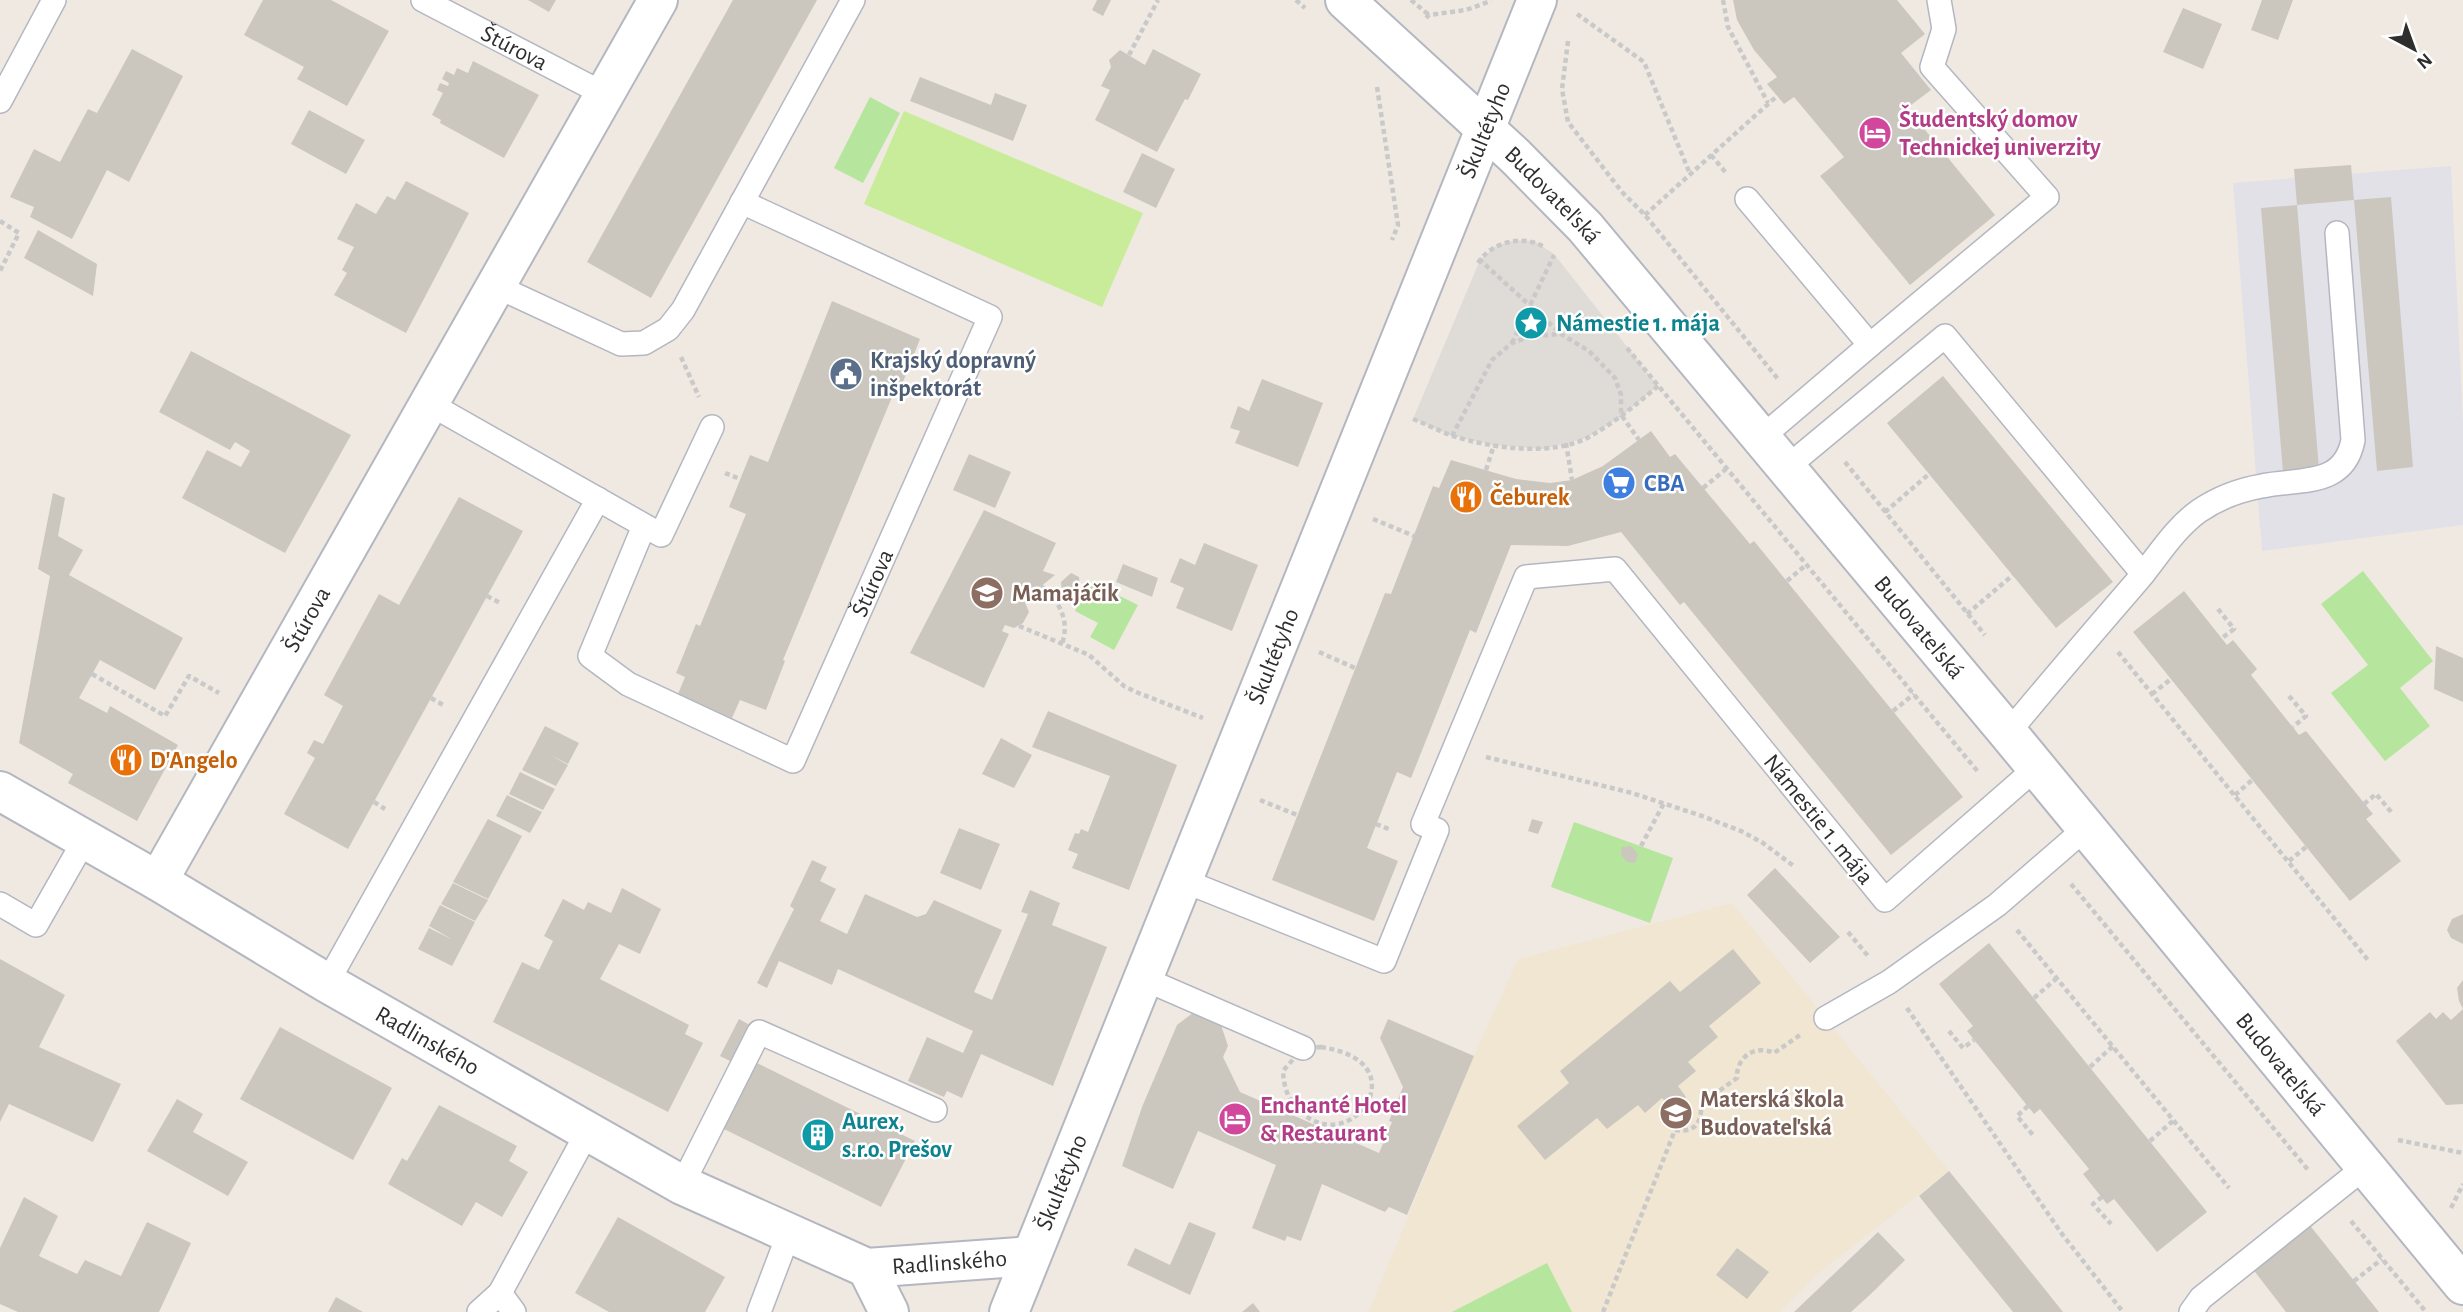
<svg xmlns="http://www.w3.org/2000/svg" width="2463" height="1312" viewBox="0 0 2463 1312" font-family="'Alegreya Sans',sans-serif">
	<style>
		.industrial { fill: #e3e1e8 }
		.education { fill: #f0e6d1 }
		.green { fill: #b6e59e }
		.pitch { fill: #c9ec9a }
		.plaza { fill: #dfdcd8 }
		.building { fill: #cbc7bf }
		.lines { fill: none; stroke-linecap: round; stroke-linejoin: round }
		.service-casing { stroke: #b4b7c1; stroke-width: 26 }
		.minor-casing { stroke: #b4b7c1; stroke-width: 42 }
		.tertiary-casing { stroke: #b4b7c1; stroke-width: 42 }
		.path { stroke: #c9c9c9; stroke-width: 4.5; stroke-dasharray: 5 3.5; stroke-linecap: butt }
		.service { stroke: #fff; stroke-width: 23 }
		.minor { stroke: #fff; stroke-width: 38 }
		.tertiary { stroke: #fff; stroke-width: 38 }
		.labels { text-anchor: middle; stroke-width: 5; stroke-linejoin: round; paint-order: stroke }
		.street-label { font-size: 24px; fill: #2e2e2e; stroke: #fff }
		.hotel-label { font-size: 24px; font-weight: bold; fill: #b23c85; stroke: #fff; text-anchor: start }
		.culture-label { font-size: 24px; font-weight: bold; fill: #0d838f; stroke: #fff; text-anchor: start }
		.service-label { font-size: 24px; font-weight: bold; fill: #4e5e75; stroke: #fff; text-anchor: start }
		.shop-label { font-size: 24px; font-weight: bold; fill: #366cbe; stroke: #fff; text-anchor: start }
		.food-label { font-size: 24px; font-weight: bold; fill: #c56008; stroke: #fff; text-anchor: start }
		.education-label { font-size: 24px; font-weight: bold; fill: #785e54; stroke: #fff; text-anchor: start }
	</style>
	<rect width="100%" height="100%" fill="#efe9e1"/>
	<path class="industrial" d="M2451,166l12,258v101l-201,26 -29,-368z"/>
	<path class="education" d="M1732,903l217,268 -133,104 -37,37h-410l105,-256 44,-97z"/>
	<path class="green" d="M870,97l30,16 -37,70 -29,-15z
		M2363,571l70,90 -33,27 30,38 -45,35 -54,-68 37,-28 -47,-61z
		M1089,581l49,24 -24,45 -24,-13 8,-14 -23,-12z
		M1574,822l99,36 -23,65 -99,-36z
		M1547,1263l25,49h-120z"/>
	<path class="pitch" d="M904,111l239,102 -41,94 -238,-103z"/>
	<path class="plaza" d="M1516,240l18,1 20,13 104,132 -37,31 -35,21 -43,11 -49,-4 -42,-9 -39,-17 67,-159 17,-15z"/>
	<path class="building" d="M263,0h68l58,31 -42,75 -50,-27 7,-12 -60,-32z
		M528,0h28l-7,12z
		M733,0h84l-166,298 -64,-36z
		M1097,0h14l-8,16 -11,-6z
		M1733,0h164l28,34 -24,19 30,37 -24,18 88,107 -85,70 -90,-109 24,-19 -50,-60 -10,7 -17,-20 10,-7 -23,-27 -17,-30z
		M2262,0h31l-15,40 -27,-10z
		M2183,8l39,16 -19,45 -40,-17z
		M132,49l51,27 -54,106 -22,-12 -35,69 -42,-22 4,-10 -24,-10 24,-48 26,13 28,-53 9,4z
		M1153,49l48,25 -13,26 -3,-1 -28,53 -62,-32 15,-30 -9,-4 10,-19 -2,-7 11,-10 25,15z
		M473,61l66,34 -35,63 -64,-35 1,-3 -9,-5 11,-22 -6,-3 3,-7 8,3 1,-3 -7,-4 4,-8 8,4 3,-7 11,5z
		M920,77l71,28 4,-12 32,12 -14,36 -103,-40z
		M309,110l56,30 -19,34 -55,-30z
		M1142,153l33,16 -19,39 -33,-16z
		M2351,165l3,35 -57,5 -3,-36z
		M406,181l63,32 -63,120 -72,-38 13,-22 -5,-3 12,-23 -17,-8 19,-36 20,11 11,-18 8,4z
		M2391,197l22,270 -36,4 -23,-271z
		M2297,205l22,264 -36,3 -22,-264z
		M38,230l59,34 -4,32 -69,-38z
		M832,301l88,38 -19,48 -4,-2 -114,275 2,1 -19,49 -26,-10 -8,18 -54,-24 7,-17 -9,-4 20,-49 4,2 46,-112 -17,-7 21,-52 18,7z
		M191,351l160,84 -66,118 -103,-55 25,-48 34,17 9,-16 -15,-9 -5,8 -71,-38z
		M1943,376l170,206 -57,46 -169,-205z
		M1262,379l61,24 -25,64 -63,-24 5,-12 -10,-3 8,-22 11,5z
		M1651,431l19,26 5,-3 75,90 4,-3 209,256 -72,58 -207,-253 -4,3 -59,-73 -53,14 -57,-1 -35,88 -6,-3 -59,148 -14,-6 -30,76 31,13 -24,60 -102,-41 113,-287 6,1 42,-108 6,2 12,-28 65,19 34,4 22,-3 31,-14z
		M969,454l42,18 -16,36 -42,-18z
		M53,493l12,5 -7,38 25,14 -14,25 114,63 -28,52 -55,-30 -21,38 28,15 3,-7 68,39 -41,76 -69,-38 5,-9 -54,-31 31,-167 -12,-7z
		M459,497l64,34 -175,318 -64,-35 31,-56 -8,-5 7,-13 9,4 20,-38 -19,-11 55,-101 20,11z
		M984,510l72,33 -13,28 12,4 -31,25 5,12 -6,11 -9,5 -9,-3 -3,6 7,3 -25,54 -74,-35z
		M1204,543l54,22 -26,66 -56,-23 8,-20 -14,-6 10,-24 15,7z
		M1123,564l35,14 -6,19 -36,-15z
		M1071,573l8,4 1,12 -9,8 -9,-5 -1,-10z
		M2184,591l43,54 6,-5 24,29 -6,6 48,60 7,-4 67,83 -7,5 35,42 -51,40 -217,-269z
		M2436,646l27,12v44l-29,-13z
		M1048,711l129,54 -48,125 -57,-22 6,-14 -10,-4 7,-17 4,1 2,-5 7,3 22,-56 -78,-29z
		M545,726l34,17 -11,21 -18,-9 18,10 -12,21 -34,-16z
		M1001,738l31,17 -18,33 -32,-14z
		M520,772l35,17 -12,21 -34,-16z
		M507,795l35,17 -12,21 -34,-17z
		M488,819l34,17 -34,63 -35,-17z
		M1532,819l11,3 -5,12 -10,-3z
		M959,828l41,16 -19,46 -41,-17z
		M1631,846l7,8 -3,9 -8,-1 -6,-7 1,-8z
		M812,860l15,7 -7,14 16,8 -16,32 27,13 18,-40 52,23 9,-3 8,-14 68,30 -28,62 18,8 36,-86 -7,-2 9,-22 30,13 -8,22 55,22 -54,139 -72,-32 -19,44 -15,-7 -3,6 -36,-16 19,-44 36,16 10,-22 -135,-62 -6,16 -53,-24 -12,27 -10,-5 37,-74 -4,-3z
		M1775,868l65,69 -30,26 -63,-68z
		M453,883l35,17 -13,21 -34,-17z
		M622,888l39,21 -21,45 -21,-10 -19,35 89,46 -4,9 18,9 -35,69 -175,-90 29,-60 17,8 14,-29 -9,-5 19,-37 21,11 4,-8 23,11z
		M440,905l35,17 -23,44 -34,-17 11,-21 24,12 -24,-14z
		M2463,914v30l-12,-6 -4,-8 5,-11z
		M1989,943l218,269 -50,40 -43,-53 -7,5 -24,-30 6,-5 -49,-60 -6,5 -67,-83 6,-5 -34,-42z
		M1733,949l28,34 -52,43 9,11 -30,25 8,9 -18,15 8,11 -15,12 -9,-11 -17,15 -7,-8 -31,24 -10,-11 -52,42 -28,-34 52,-43 -9,-12 110,-90 10,11z
		M0,959l65,36 -26,52 82,37 -28,58 -84,-38 -9,18z
		M2463,980v124l-17,1 -50,-64 34,-29 6,7 7,-7 8,8 12,-11 -4,-8 -2,-13z
		M1194,1012l26,10 8,24 -5,11 17,35 139,61 13,-31 -3,-1 14,-34 -23,-49 8,-19 86,37 -67,159 -18,-8 -4,5 -63,-28 -21,57 -14,-5 -2,5 -33,-13 24,-63 -78,-34 -25,58 -51,-23 20,-59 35,-82z
		M739,1019l11,6 -18,37 -12,-6z
		M280,1027l112,61 -39,72 -113,-61z
		M755,1062l160,79 -34,66 -159,-79z
		M177,1099l26,15 -10,18 55,30 -20,34 -81,-45z
		M439,1105l78,41 -8,15 19,11 -26,45 -26,-15 -14,24 -74,-42 14,-26 5,3z
		M1949,1171l49,60 65,81h-50l-70,-86 -24,-30z
		M24,1197l34,19 -19,40 38,18 8,-14 36,16 26,-54 44,21 -32,69h-141l-18,-8v-56z
		M618,1217l107,60 -20,35h-96l-34,-19z
		M1189,1222l27,11 -26,62 -63,-30 8,-17 35,17z
		M2308,1223l71,89h-93l-34,-44z
		M1878,1232l27,28 -31,31 -23,21h-57z
		M1737,1248l32,24 -22,27 -31,-24z
		M336,1297l27,15h-35z
		M1253,1303l7,9h-18z"/>
	<g class="lines">
		<defs>
			<g id="service">
				<path id="s1" d="M423,0l181,94"/>
				<path d="M0,101l54,-101"/>
				<path d="M1747,199l123,146 -109,93"/>
				<path d="M496,286l125,58 23,-1 24,-14 15,-19 170,-310"/>
				<path d="M1870,345l177,-148 -115,-130 12,-38 -5,-29"/>
				<path d="M430,404l231,131 51,-108"/>
				<path d="M1786,468l159,-132 198,238"/>
				<path id="s2" d="M644,526l-54,130 38,28 165,77 197,-444 -248,-115"/>
				<path d="M2008,733c43,-52 87,-103 131,-154 19,-23 35,-50 60,-68 19,-13 40,-21 63,-25 37,-8 82,2 91,-46l-16,-207"/>
				<path d="M1182,880l202,81 53,-131 -14,-6 103,-247 89,-8 270,331 151,-132"/>
				<path d="M0,904l36,21 49,-86"/>
				<path d="M1142,978l161,70"/>
				<path d="M327,983l271,-484"/>
				<path d="M1826,1018l63,-36 108,-77 89,-77"/>
				<path d="M682,1185l77,-153 176,78"/>
				<path d="M479,1312l21,-19"/>
				<path d="M514,1312l-14,-19 88,-162"/>
				<path d="M759,1312l30,-79"/>
				<path d="M2191,1312l10,-14 164,-131"/>
			</g>
			<g id="minor">
				<path id="s3" d="M1345,0l170,156 70,71 423,506 455,552"/>
				<path id="s4" d="M0,791l158,90 169,102 355,202 185,83 164,-12"/>
				<path id="s5" d="M158,881l500,-881"/>
				<path d="M867,1268l22,44"/>
			</g>
			<g id="tertiary">
				<path id="s6" d="M1009,1312l528,-1312"/>
			</g>
		</defs>
		<use href="#service" class="service-casing"/>
		<use href="#minor" class="minor-casing"/>
		<use href="#tertiary" class="tertiary-casing"/>
		<path class="path" d="M1296,0l9,8
			M1411,0l18,15
			M1723,0l5,27 40,76
			M1577,14l67,48 46,112
			M1426,18l3,-3 37,-5 25,-9
			M1568,41l-6,48 6,33 54,70 23,23 133,164
			M1129,55l29,-55
			M1377,87l21,138 -6,15
			M1711,155l16,19
			M1645,215l132,-119
			M0,221l19,12 -19,38
			M1479,259l82,75
			M1478,263c13,-21 45,-29 66,-16
			M1512,343l42,-88
			M1627,348l352,425
			M681,357l18,40
			M1622,416l17,24
			M1413,419c13,5 26,12 40,17 38,12 99,21 136,1 25,-14 47,-32 69,-51
			M1452,436l40,-76 20,-17 20,-7 29,-2 28,17 26,27 6,17v22
			M1566,443l6,37
			M1845,462l140,173
			M1486,470l8,-25
			M725,473l15,6
			M1703,488l23,-19
			M1885,512l44,-38
			M1373,519l41,17
			M1787,581l19,-16
			M1041,586c19,16 29,34 21,58
			M487,596l15,8
			M2218,609l16,20 -12,9
			M1967,614l46,-39
			M1019,626l70,29 35,31 12,6 67,26
			M1319,652l36,16
			M2118,652l250,308
			M92,674l73,42 24,-40 30,17
			M2152,694l19,-15
			M2289,696l17,20 -13,11
			M431,698l14,8
			M1893,711l21,-17
			M1486,757l146,36 70,23 39,15 22,12 32,24
			M2235,795l17,-15
			M1260,800l37,15
			M374,802l11,7
			M2364,804l12,-10 16,19
			M1376,824l15,6
			M1641,846l23,-43
			M2289,861l17,-14
			M2071,884l238,287
			M2017,930l212,258
			M1848,932l20,24
			M2034,998l23,-20
			M1907,1008l155,226 61,78
			M1949,1031l14,17 11,-8
			M1321,1047c11,2 22,4 32,10 50,28 -10,98 -54,53 -12,-12 -15,-23 -16,-39l20,-23z
			M2090,1067l23,-21
			M2028,1106l-11,10 16,19
			M2398,1140l65,13
			M2150,1141l24,-21
			M2102,1197l-9,7 18,20
			M2451,1208l12,-24
			M2351,1221l75,91
			M2354,1281l28,-22
			M1603,1312l72,-182c20,3 27,-7 26,-26l36,-26c-1,-20 17,-34 37,-25l26,-18"/>
		<use href="#service" class="service"/>
		<use href="#minor" class="minor"/>
		<use href="#tertiary" class="tertiary"/>
	</g>
	<defs>
		<symbol id="hotel-disc" viewBox="-11 -11 22 22"><circle r="9.5" fill="#d1479c" stroke="#fff"/><path d="M-6-4.5h1.5V1H6V5H4.5V3h-9V5H-6ZM-4 0a1.8 1.8 0 1 1 3.6 0ZM.5 0V-2.5h3Q6-2.5 6 0Z" fill="#fff"/></symbol>
		<symbol id="sight-disc" viewBox="-11 -11 22 22"><circle r="9.5" fill="#0f9aa8" stroke="#fff"/><path d="M0-6L1.8-2.2L6-1.7L2.9 1.2L3.7 5.4L0 3.3L-3.7 5.4L-2.9 1.2L-6-1.7L-1.8-2.2Z" fill="#fff"/></symbol>
		<symbol id="civic-disc" viewBox="-11 -11 22 22"><circle r="9.5" fill="#5c6f8a" stroke="#fff"/><path d="M-.6-6.5H3V-4.5H.6V-3L4-1V1h2V6H-6V1h2V-1L-.6-3ZM-1.2 2.5V6h2.4V2.5Z" fill="#fff"/></symbol>
		<symbol id="supermarket-disc" viewBox="-11 -11 22 22"><circle r="9.5" fill="#3f7fe0" stroke="#fff"/><path d="M-6-5.5h2.5l.6 2H6L4.5 2H-2.5L-4.4-4H-6ZM-1.5 3.2a1.3 1.3 0 1 0 .1 0ZM3 3.2a1.3 1.3 0 1 0 .1 0Z" fill="#fff"/></symbol>
		<symbol id="restaurant-disc" viewBox="-11 -11 22 22"><circle r="9.5" fill="#e8710a" stroke="#fff"/><path d="M-5-6h1v4h1v-4h1v4h1v-4h1v5L-1.5 .5V6h-2V.5L-5-1ZM5-6V6H3V1.5H1.5Q1.5-4 5-6Z" fill="#fff"/></symbol>
		<symbol id="school-disc" viewBox="-11 -11 22 22"><circle r="9.5" fill="#8d6e63" stroke="#fff"/><path d="M0-5L7-2L0 1L-7-2ZM-4 1L0 2.5L4 1V4Q0 6-4 4Z" fill="#fff"/></symbol>
		<symbol id="building-disc" viewBox="-11 -11 22 22"><circle r="9.5" fill="#0f9aa8" stroke="#fff"/><path d="M-4-6H4V6H1V3H-1V6H-4ZM-2.5-4.3h1.7v1.8h-1.7ZM.8-4.3h1.7v1.8H.8ZM-2.5-1h1.7V.8h-1.7ZM.8-1h1.7V.8H.8Z" fill="#fff"/></symbol>
	</defs>
	<g fill-rule="evenodd">
		<use href="#hotel-disc" x="1856" y="114" width="38" height="38"/>
		<use href="#sight-disc" x="1512" y="304" width="38" height="38"/>
		<use href="#civic-disc" x="827" y="355" width="38" height="38"/>
		<use href="#supermarket-disc" x="1600" y="464" width="38" height="38"/>
		<use href="#restaurant-disc" x="1447" y="478" width="38" height="38"/>
		<use href="#school-disc" x="968" y="574" width="38" height="38"/>
		<use href="#restaurant-disc" x="107" y="741" width="38" height="38"/>
		<use href="#school-disc" x="1657" y="1094" width="38" height="38"/>
		<use href="#hotel-disc" x="1216" y="1100" width="38" height="38"/>
		<use href="#building-disc" x="799" y="1116" width="38" height="38"/>
	</g>
	<g class="labels">
		<g class="street-label">
			<text dy="8" stroke="none"><textPath href="#s1" startOffset="103">Štúrova</textPath></text>
			<text dy="8" stroke="none"><textPath href="#s6" startOffset="1274">Škultétyho</textPath></text>
			<text dy="8" stroke="none"><textPath href="#s3" startOffset="285">Budovateľská</textPath></text>
			<text dy="8" stroke="none"><textPath href="#s2" startOffset="565">Štúrova</textPath></text>
			<text dy="8" stroke="none"><textPath href="#s5" startOffset="301">Štúrova</textPath></text>
			<text dy="8" stroke="none"><textPath href="#s3" startOffset="852">Budovateľská</textPath></text>
			<text dy="8" stroke="none"><textPath href="#s6" startOffset="707">Škultétyho</textPath></text>
			<text transform="translate(1819 819) rotate(51)" y="8">Námestie 1. mája</text>
			<text dy="8" stroke="none"><textPath href="#s4" startOffset="495">Radlinského</textPath></text>
			<text dy="8" stroke="none"><textPath href="#s3" startOffset="1419">Budovateľská</textPath></text>
			<text dy="8" stroke="none"><textPath href="#s6" startOffset="140">Škultétyho</textPath></text>
			<text dy="8" stroke="none"><textPath href="#s4" startOffset="1073">Radlinského</textPath></text>
		</g>
		<g class="hotel-label">
			<text x="1899" y="127">Študentský domov<tspan x="1899" dy="28">Technickej univerzity</tspan></text>
			<text x="1260" y="1113">Enchanté Hotel<tspan x="1260" dy="28">&amp; Restaurant</tspan></text>
		</g>
		<g class="culture-label">
			<text x="1556" y="331">Námestie 1. mája</text>
			<text x="842" y="1129">Aurex,<tspan x="842" dy="28">s.r.o. Prešov</tspan></text>
		</g>
		<g class="service-label">
			<text x="870" y="368">Krajský dopravný<tspan x="870" dy="28">inšpektorát</tspan></text>
		</g>
		<g class="shop-label">
			<text x="1644" y="491">CBA</text>
		</g>
		<g class="food-label">
			<text x="1490" y="505">Čeburek</text>
			<text x="150" y="768">D'Angelo</text>
		</g>
		<g class="education-label">
			<text x="1012" y="601">Mamajáčik</text>
			<text x="1700" y="1107">Materská škola<tspan x="1700" dy="28">Budovateľská</tspan></text>
		</g>
	</g>
	<g transform="translate(2414 49) rotate(139)" stroke="#ffffff" stroke-width="5" paint-order="stroke">
	<path d="M0-5L12 26L0 18L-12 26Z" fill="#2e2e2e"/>
	<text y="-10" font-size="19" font-weight="bold" text-anchor="middle" fill="#2e2e2e">N</text>
	</g>
</svg>
